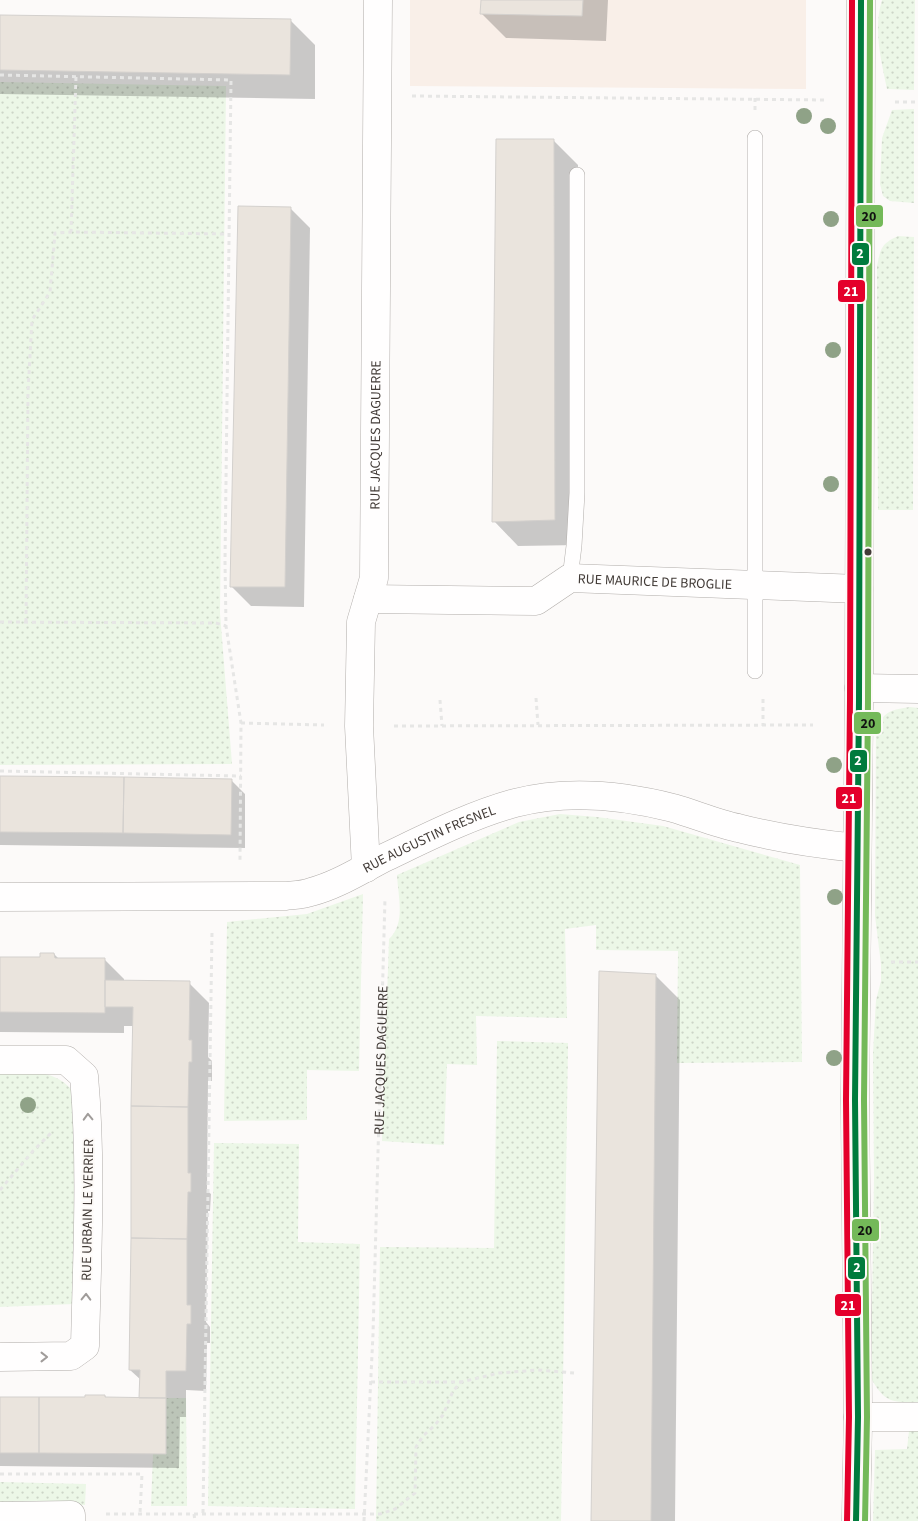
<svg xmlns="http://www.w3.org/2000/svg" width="918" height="1521" viewBox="0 0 918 1521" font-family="'Source Sans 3',sans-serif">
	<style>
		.education { fill: #f9efe8 }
		.green { fill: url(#green-dots) }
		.shadow { fill: #0003 }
		.building { fill: #eae4dd; stroke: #d3d0cd }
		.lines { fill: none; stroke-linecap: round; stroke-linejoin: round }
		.service-casing { stroke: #b1adaa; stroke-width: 16 }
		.minor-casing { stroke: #b1adaa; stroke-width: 29 }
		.path { stroke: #e6e6e5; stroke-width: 3; stroke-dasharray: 4 4; stroke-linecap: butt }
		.service { stroke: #fffefe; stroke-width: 15 }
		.minor { stroke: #fffefe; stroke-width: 28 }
		.bus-1-casing { stroke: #fdfaf8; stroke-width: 10 }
		.bus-2-casing { stroke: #fdfaf8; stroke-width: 10 }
		.bus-3-casing { stroke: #fdfaf8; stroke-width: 10 }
		.bus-1 { stroke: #007b3d; stroke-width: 6 }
		.bus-2 { stroke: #74b959; stroke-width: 6 }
		.bus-3 { stroke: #e4002b; stroke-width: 6 }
		.tree { fill: #8fa287 }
		.oneway { stroke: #a09c9a }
		.bus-dot { fill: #423b37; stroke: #fdfaf8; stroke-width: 2 }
		.labels { text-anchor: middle; stroke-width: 4; stroke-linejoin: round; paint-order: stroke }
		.street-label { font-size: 14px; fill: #423b37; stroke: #fdfaf8 }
		.line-badge { stroke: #fdfaf8; stroke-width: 2 }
		.badge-label { font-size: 14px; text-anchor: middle; font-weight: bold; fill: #fff }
		.pale-badge-label { font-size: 14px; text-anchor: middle; font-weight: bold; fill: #111 }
	</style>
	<defs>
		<pattern id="green-dots" width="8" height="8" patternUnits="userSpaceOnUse" patternTransform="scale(1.25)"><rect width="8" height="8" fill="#ecf7e7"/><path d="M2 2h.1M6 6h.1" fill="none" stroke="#ccd5c7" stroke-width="1.8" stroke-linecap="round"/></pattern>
	</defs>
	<rect width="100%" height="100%" fill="#fcfaf9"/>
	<path class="education" d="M410,0h396v89l-396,-3z"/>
	<path class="green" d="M882,0h33l-1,90 -27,-1c-6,-29 -14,-60 -5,-89z
		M0,82l226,4 -6,527 12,151 -232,1z
		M914,109v94l-24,-2 -7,-5 -3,-12 2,-46 10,-28z
		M898,236l16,1 -1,273h-35l-1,-244c4,-18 4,-22 21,-30z
		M910,707l8,1v694c-26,1 -34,0 -47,-24l3,-200 -1,-125 3,-53 5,-19v-17l-6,-48 1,-189c10,-17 16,-17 34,-20z
		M560,814l37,3 66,9 137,39 2,197 -125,1 1,-112 -82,-1v-25l-31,4 2,89 -91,-2 1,49 -30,-1 -3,81 -62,-4 7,-202c17,-16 9,-42 8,-64l122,-53z
		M363,894l-4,177 -52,-1v50l-83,1 3,-199 80,-8z
		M497,1041l71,2 -7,478h-185l4,-274 114,1z
		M0,1071c24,0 53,-2 70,17 3,4 5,10 7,14l-3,202 -74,3z
		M214,1143l85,1 -1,98 62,2 -5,265 -147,-3z
		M166,1398h20l1,108h-36l2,-52h13z
		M909,1431h9v90h-45l2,-71 32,-1z
		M0,1482l86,2 -1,21 -85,-2z"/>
	<path class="shadow" d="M482,0h126l-2,41 -100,-3 -25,-25z
		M0,16l290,4 25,25v54l-315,-5z
		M554,141l24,24 1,380 -61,1 -24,-25z
		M290,208l20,20 -6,379 -53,-1 -20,-20z
		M0,777l231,3 14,14v54l-245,-3z
		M54,954l5,5h45l20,20v3l65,1 20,20 -1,54 4,4v20h-4l-1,110 4,3 -1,17h-2l-2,111 4,5v16h-3l-1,48 -20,-1v27h-6l-1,51 -179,-2v-68l86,1 19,-3 2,2 33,1 1,-19 -11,-10 4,-344h-10v7l-124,-1v-74h42z
		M655,975l25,25 -5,521h-83z"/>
	<path class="building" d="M481,0h102l-1,16 -102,-2z
		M0,15l291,4 -1,56 -290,-5z
		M496,139h58l1,381 -63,2z
		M238,206l53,1 -6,380h-55z
		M0,776l124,1 -1,56 -123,-1z
		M124,777l108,2 -1,56 -108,-2z
		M40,953h14l1,5h50v55l-105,-1v-55h40z
		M599,971l57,3 -5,547h-60z
		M105,980l85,1 -1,59h3v22h-3l-1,45 -57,-1 2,-99h-28z
		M131,1106l57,1v66h3v19h-3l-1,47 -56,-1z
		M131,1238l56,1v66h4v19h-4l-1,47h-20v27h-27l1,-28h-11z
		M85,1395h20v2l61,1v56l-127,-1v-56h46z
		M0,1397h39v56h-39z"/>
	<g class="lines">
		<defs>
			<path id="service" d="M570,578l4,-32 3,-53v-318
				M755,671v-533"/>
			<g id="minor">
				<path id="s2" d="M368,599l168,2 34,-23 289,11"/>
				<path d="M859,688l59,1"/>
				<path id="s3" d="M366,868l-7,-142 2,-104 13,-44 4,-578"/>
				<path id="s4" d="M0,897l285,-1c8,-1 18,-1 26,-4 27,-7 51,-23 75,-35 42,-20 85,-42 129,-54 51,-13 107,-8 158,5 21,6 43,15 65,20 39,10 79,16 119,20"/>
				<path d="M0,1060h66l18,16c8,89 3,180 1,270l-14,10 -71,1"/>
				<path d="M858,1417h60"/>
				<path d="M0,1516l71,-1v6"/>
				<path d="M856,1521l2,-104 -3,-317 4,-400 2,-700"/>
			</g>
		</defs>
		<use href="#service" class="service-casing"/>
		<use href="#minor" class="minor-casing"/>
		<g class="path">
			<path d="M0,75l231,5 -6,481 1,65 15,97 -1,137"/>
			<path d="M76,77l-5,155 157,2"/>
			<path d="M412,96l414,4"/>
			<path d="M755,98v12"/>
			<path d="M895,102h23"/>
			<path d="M0,622l216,1 10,3"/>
			<path d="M26,622l2,-230 4,-72 18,-28 5,-59 16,-1"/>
			<path d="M536,698l2,27"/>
			<path d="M763,699v27"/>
			<path d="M440,700l2,26"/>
			<path d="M241,723l83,2"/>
			<path d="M394,726l419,-1"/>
			<path d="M0,771l241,5"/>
			<path d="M891,962h27"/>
			<path d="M0,1190l33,-39 18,-18"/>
			<path d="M371,1382h90"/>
			<path d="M0,1474h142l-2,39"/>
			<path d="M203,1513l9,-581"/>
			<path d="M106,1514h274l15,-5 20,-16 1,-46 7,-11 12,-11 8,-10 10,-24 8,-9 38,-9 39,-3 36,3"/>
			<path d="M194,1514l1,7"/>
			<path id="s1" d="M364,1521l9,-187 12,-436"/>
		</g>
		<use href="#service" class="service"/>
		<use href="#minor" class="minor"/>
		<defs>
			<path id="bus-1" d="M856,1521l2,-104 -3,-317 4,-400 2,-700"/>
			<path id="bus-2" d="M865,1521l2,-104 -3,-317 4,-400 2,-700"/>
			<path id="bus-3" d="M847,1521l2,-104 -3,-317 4,-400 2,-700"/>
		</defs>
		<use href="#bus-1" class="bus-1-casing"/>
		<use href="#bus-2" class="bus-2-casing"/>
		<use href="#bus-3" class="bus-3-casing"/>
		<use href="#bus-1" class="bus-1"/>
		<use href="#bus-2" class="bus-2"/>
		<use href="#bus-3" class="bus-3"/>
	</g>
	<g class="tree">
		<circle cx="804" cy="116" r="8"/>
		<circle cx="828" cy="126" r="8"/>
		<circle cx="831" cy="219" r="8"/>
		<circle cx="833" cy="350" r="8"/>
		<circle cx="831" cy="484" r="8"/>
		<circle cx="834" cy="765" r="8"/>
		<circle cx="835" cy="897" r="8"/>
		<circle cx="834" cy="1058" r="8"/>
		<circle cx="28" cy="1105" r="8"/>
	</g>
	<defs><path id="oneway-chevron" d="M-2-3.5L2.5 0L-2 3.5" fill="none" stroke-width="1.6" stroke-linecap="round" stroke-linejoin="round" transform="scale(1.25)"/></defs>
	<g class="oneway">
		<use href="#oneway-chevron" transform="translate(88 1117) rotate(-92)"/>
		<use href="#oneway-chevron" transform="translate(86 1297) rotate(-89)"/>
		<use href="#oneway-chevron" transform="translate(44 1357)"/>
	</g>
	<circle class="bus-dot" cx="868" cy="552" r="4.5"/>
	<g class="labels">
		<g class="street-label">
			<text dy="5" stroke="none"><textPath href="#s3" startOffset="435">RUE JACQUES DAGUERRE</textPath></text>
			<text dy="5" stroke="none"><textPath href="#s2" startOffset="294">RUE MAURICE DE BROGLIE</textPath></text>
			<text dy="5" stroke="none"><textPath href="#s4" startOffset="441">RUE AUGUSTIN FRESNEL</textPath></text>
			<text dy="5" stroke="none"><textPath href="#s1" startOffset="461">RUE JACQUES DAGUERRE</textPath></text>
			<text transform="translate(87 1210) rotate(-89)" y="5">RUE URBAIN LE VERRIER</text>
		</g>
	</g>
	<g class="line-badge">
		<rect x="855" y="204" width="29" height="24" rx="5" fill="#74b959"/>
		<rect x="851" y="242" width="19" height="24" rx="5" fill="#007b3d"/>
		<rect x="837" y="279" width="29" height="24" rx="5" fill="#e4002b"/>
		<rect x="853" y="711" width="29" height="24" rx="5" fill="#74b959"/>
		<rect x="849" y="749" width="19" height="24" rx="5" fill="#007b3d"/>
		<rect x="835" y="786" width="28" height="24" rx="5" fill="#e4002b"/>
		<rect x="851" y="1218" width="29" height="24" rx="5" fill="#74b959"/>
		<rect x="847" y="1256" width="19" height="24" rx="5" fill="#007b3d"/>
		<rect x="834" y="1293" width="28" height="24" rx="5" fill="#e4002b"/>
	</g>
	<g class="badge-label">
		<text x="860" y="258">2</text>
		<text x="851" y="296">21</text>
		<text x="858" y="765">2</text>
		<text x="849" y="803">21</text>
		<text x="857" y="1272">2</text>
		<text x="848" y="1310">21</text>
	</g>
	<g class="pale-badge-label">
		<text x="869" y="221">20</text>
		<text x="868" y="728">20</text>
		<text x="865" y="1235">20</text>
	</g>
</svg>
